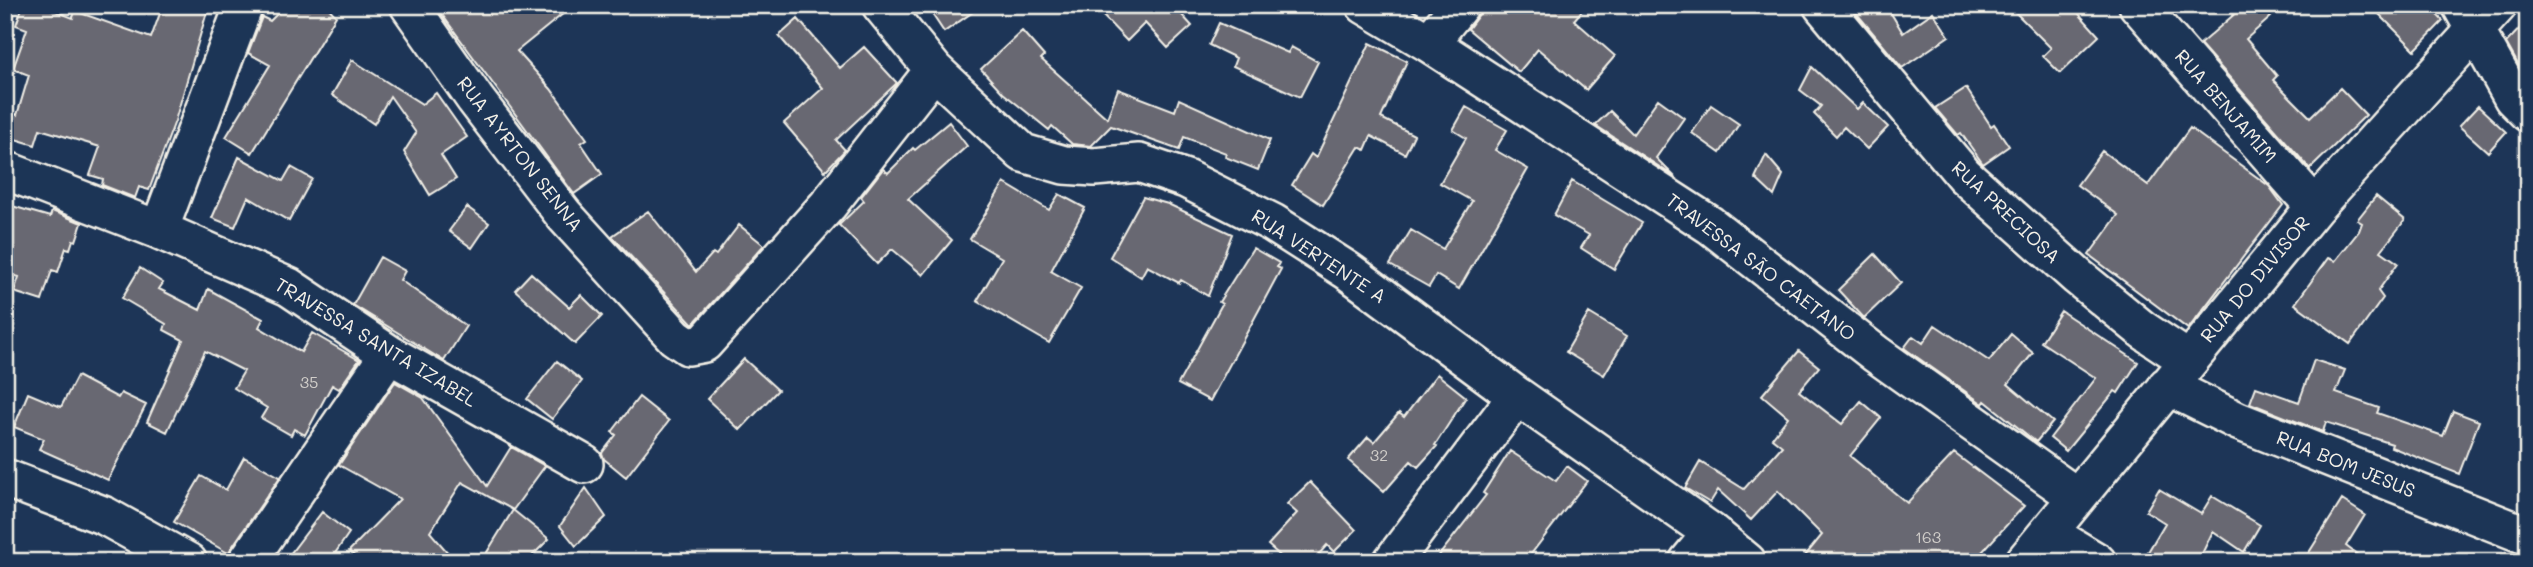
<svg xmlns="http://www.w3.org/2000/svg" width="2533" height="567" viewBox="0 0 2533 567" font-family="Mali,sans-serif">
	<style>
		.building { fill: #686772; stroke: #f4f1e8; stroke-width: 2 }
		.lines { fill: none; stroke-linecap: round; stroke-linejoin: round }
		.minor-casing { stroke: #f4f1e8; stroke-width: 42 }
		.minor { stroke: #1d3557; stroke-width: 37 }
		.labels { text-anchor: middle; stroke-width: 5; stroke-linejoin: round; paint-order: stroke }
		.number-label { font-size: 16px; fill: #d1ceca }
		.street-label { font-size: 19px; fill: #f4f1e8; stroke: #1d3557 }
	</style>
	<rect width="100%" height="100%" fill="#1d3557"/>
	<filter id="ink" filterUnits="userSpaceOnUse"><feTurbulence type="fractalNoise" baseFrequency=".0143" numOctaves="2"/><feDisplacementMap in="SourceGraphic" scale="14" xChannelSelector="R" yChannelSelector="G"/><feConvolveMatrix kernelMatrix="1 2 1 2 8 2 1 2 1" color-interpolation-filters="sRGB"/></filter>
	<g filter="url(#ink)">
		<path class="building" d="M23,5h17l33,13 2,-7 76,27 12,-33h46l-34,116 -26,69 -10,-3 -4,11 -33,-13 1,-6 -13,-4 10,-28 -60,-18 -5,16 -30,-9v-25l12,4 12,-40 -16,-6 14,-40 -11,-4z
			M286,5h40l10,11 -84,137 -26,-16 44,-72 -22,-12 14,-36 8,4z
			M435,5h139l-57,46 34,38 36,50 -6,4 21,31 -28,20z
			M926,5h57l-39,27z
			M1115,5h58l19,21 -24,22 -23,-25 -18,18 -24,-25z
			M1486,5h101l-13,15 41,36 -29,34 -48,-41 -19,23 -51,-43z
			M1860,5h26l17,28 30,-21 16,24 -47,32 -49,-59z
			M2008,5h63l28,31 -39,37 -17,-17 8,-8z
			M2245,5h16l10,12 -25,22 31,37 -4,4 37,37 30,-29 26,27 -56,54 -110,-125z
			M2370,5h58l15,16 -28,29z
			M798,19l42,49 24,-21 33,36 -61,57 9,10 -20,21 -41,-48 39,-35 -44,-52z
			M2528,20v54l-9,-8 -13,-23z
			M1219,23l69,30 3,-6 27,15 -18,35 -67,-31 3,-8 -27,-13z
			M1022,31l22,25 -3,3 66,59 11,-29 57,22 4,-12 91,41 -12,30 -33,-13 1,-4 -42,-16 -5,13 -68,-24 -20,20 -19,-2 -20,-18 -3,4 -46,-37 -22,-24z
			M1370,43l37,18 -26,57 33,17 -9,19 -34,-18 -6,14 -6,-3 -36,58 -31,-20 19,-31 5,4z
			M352,60l70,44 14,-11 31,44 -26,18 15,24 -26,16 -26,-43 12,-19 -26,-37 -16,28 -42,-29z
			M1812,67l45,42 6,-6 25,24 -21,22 -23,-22 -8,9 -22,-22 7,-8 -21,-16z
			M1966,88l25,38 3,-2 15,22 -26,18 -22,-31 -3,2 -23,-27z
			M1658,99l26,19 -28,40 19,19 -80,-52 15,-14 23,23z
			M1711,105l28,19 -19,29 -28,-20z
			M2478,106l28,26 -18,20 -29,-26z
			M1466,107l41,23 -12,20 33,19 -69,120 -23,-14 -7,12 -39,-22 21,-35 32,19 29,-48 -32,-18 26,-45 -13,-8z
			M949,122l18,24 -59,53 44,41 -29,35 -31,-26 -15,15 -38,-39 25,-24 -3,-4 22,-28 5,4 25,-25 2,2z
			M2190,128l79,58 14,19 -95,124 -99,-74 29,-40 -41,-30 25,-34 46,34z
			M1766,155l17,20 -9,21 -19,-18z
			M239,157l44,24 8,-14 21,12 -23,42 -41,-24 -13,30 -23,-9z
			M1572,181l70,42 -28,46 -33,-21 8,-13 -35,-20z
			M1004,183l45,27 10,-16 26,14 -34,63 30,17 -32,55 -72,-42 25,-43 -32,-19z
			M2376,196l29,24 -24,31 17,12 -20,28 5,7 -33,46 -55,-40 33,-46 7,3 24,-30 3,-8 -5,-3z
			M1143,197l25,7 64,30 -24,62 -27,-16 -2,3 -32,-17 -6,11 -31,-20z
			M5,204l45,13 2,-6 30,12 -6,18 -3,-1 -3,9 -4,-1 -8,24 -6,-2 -10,31 -28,-9 5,-15 -14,-4z
			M467,207l22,16 -17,25 -23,-17z
			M648,211l48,61 17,-19 3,2 23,-30 25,20 -71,79 -81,-88z
			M1253,248l26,15 -2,4 4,2 -71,132 -32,-17 44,-80 -3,-2z
			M1875,254l26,29 -37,35 -26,-28z
			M380,257l25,14 -5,9 66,46 -22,35 -91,-56z
			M140,268l23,15 -4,6 41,21 8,-21 55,30 -4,8 42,25 11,-19 47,27 -20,29 -7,-4 -27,50 -11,-6 -3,6 -30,-17 6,-10 -33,-20 10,-17 -39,-20 -38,81 -20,-10 36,-82 -19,-10 2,-6 -44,-26z
			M531,273l38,34 12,-12 21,21 -27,28 -60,-54z
			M2061,311l77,51 -20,31 -3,-2 -49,60 -16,-13 46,-60 -55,-36z
			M1589,313l38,23 -23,39 -38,-23z
			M1935,325l54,36 22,-27 22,19 -25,31 45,38 -17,20 -51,-41 -2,3 -79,-56 9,-12 10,7z
			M1799,351l20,16 -20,24 43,33 19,-23 20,17 -31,38 57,47 47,-50 70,53 -51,56h-173l22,-27 -44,-44 -27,29 -33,-30 -8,13 -25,-15 15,-26 44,27 38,-43 -10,-8 16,-21 -26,-22z
			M744,359l34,31 -38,40 -33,-31z
			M2314,360l31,10 -9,23 43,15 -2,5 66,23 10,-25 26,10 -20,53 -68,-27 1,-3 -66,-22 -3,10 -73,-29 6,-16 43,15z
			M557,361l25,20 -30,38 -25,-20z
			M1437,374l29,23 -31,48 2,1 -19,21 -7,-6 -27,31 -36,-32 20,-23 6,5 25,-29 5,4z
			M77,376l41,22 3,-5 25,12 -38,75 -69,-31 5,-10 -30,-12 14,-34 33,14z
			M395,382l28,16 64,88 24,-39 34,19 -32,44 -51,-28 -32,50 26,30h-95l-12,-11 51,-52 -61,-34z
			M639,397l30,24 -43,56 -22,-18 -2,-6 14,-18 -4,-3z
			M1510,451l46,30 11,-15 20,15 -62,81h-91l52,-67 -3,-2z
			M244,457l36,20 -52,76 -54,-31 27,-46 25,14z
			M1310,482l46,48 -22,22 -7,-7 -15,17h-25l-19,-17 29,-32 -10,-9z
			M586,488l20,29 -30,29 -16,-20z
			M2159,489l42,25 11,-18 48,29 -16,27 -31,-21 -15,31h-56l23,-39 -19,-12z
			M2342,500l23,15 -19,31 21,16h-64z
			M513,510l36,29 -23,23h-45z
			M322,512l27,21 -20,29h-45z"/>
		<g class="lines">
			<defs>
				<path id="minor" d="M409,5l66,94 89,116 111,122 13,9 16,-3 124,-138 106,-135
					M881,5l53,65 89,83 41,12 30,2 45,-4 47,16 87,44 75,48 169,125 195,137 35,29
					M1365,5l64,38 281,182 166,129 201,143
					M1822,5l142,170 114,102 65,53 45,30
					M2138,5l177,202
					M2461,5l52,93 15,15
					M1429,43l31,-38
					M5,170l154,60 130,57 100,67 195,110
					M159,230l85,-225
					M2167,386l71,35 290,115
					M5,478l100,38 83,46
					M2049,533l48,29
					M247,562l142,-208
					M1392,562l125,-166
					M1688,562l24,-29
					M2024,562l291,-355 183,-202"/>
			</defs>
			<use href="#minor" class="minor-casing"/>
			<use href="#minor" class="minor"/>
		</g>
	</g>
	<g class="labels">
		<g class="number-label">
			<text x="309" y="388">35</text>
			<text x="1379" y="461">32</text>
			<text x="1928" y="543">163</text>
		</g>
		<g class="street-label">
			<text transform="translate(2226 106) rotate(49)" y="7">RUA BENJAMIM</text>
			<text transform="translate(520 154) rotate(52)" y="7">RUA AYRTON SENNA</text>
			<text transform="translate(2006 212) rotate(43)" y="7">RUA PRECIOSA</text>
			<text transform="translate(1319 256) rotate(33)" y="7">RUA VERTENTE A</text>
			<text transform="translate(1761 267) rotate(37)" y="7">TRAVESSA SÃO CAETANO</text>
			<text transform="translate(2255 279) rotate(-50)" y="7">RUA DO DIVISOR</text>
			<text transform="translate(376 342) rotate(31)" y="7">TRAVESSA SANTA IZABEL</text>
			<text transform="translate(2346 464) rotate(22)" y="7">RUA BOM JESUS</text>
		</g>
	</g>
	<rect width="2533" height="567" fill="none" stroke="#1d3557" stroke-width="28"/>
	<rect x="14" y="14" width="2505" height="539" fill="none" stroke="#f4f1e8" stroke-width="2.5" filter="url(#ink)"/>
</svg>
